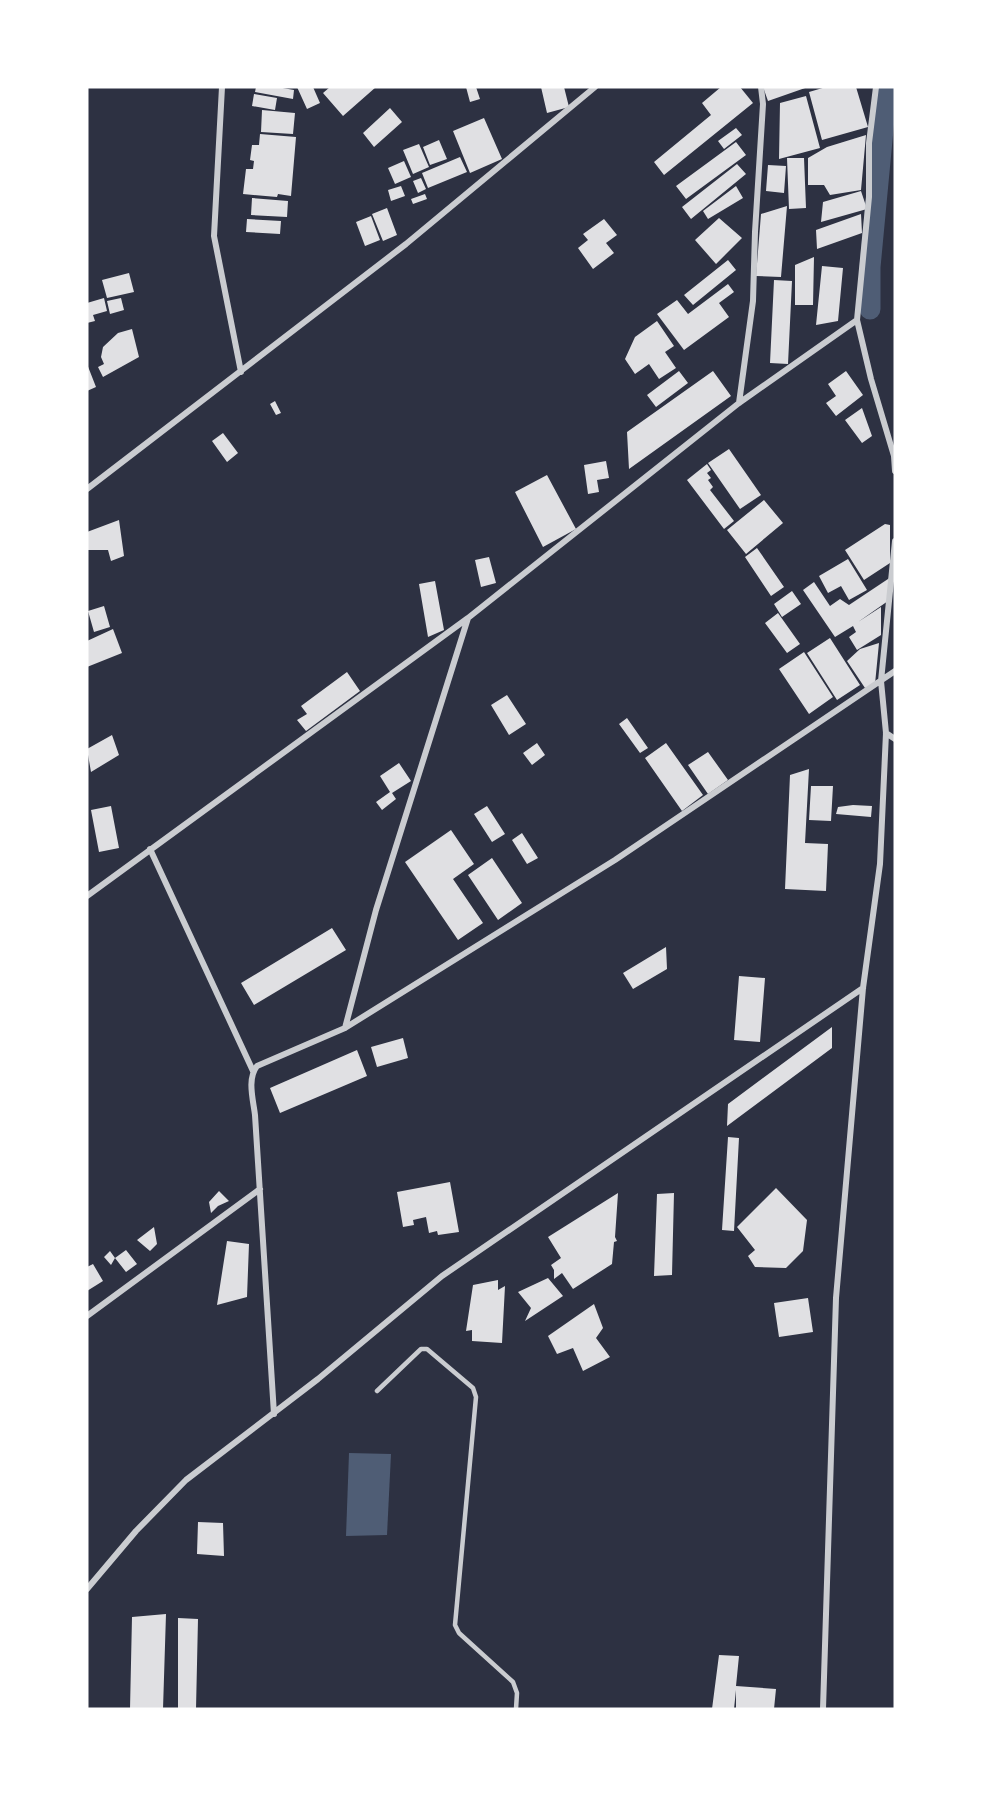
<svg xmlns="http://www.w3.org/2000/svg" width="982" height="1796" viewBox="0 0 982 1796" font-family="'Playfair Display',serif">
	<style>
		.water { fill: #4f5d75 }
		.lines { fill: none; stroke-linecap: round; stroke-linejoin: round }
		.canal { stroke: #4f5d75; stroke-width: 21 }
		.building { fill: #e0e0e3 }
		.service { stroke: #caccd0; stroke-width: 4.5 }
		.minor { stroke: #caccd0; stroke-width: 6 }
	</style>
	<rect width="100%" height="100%" fill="#2d3142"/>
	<path class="water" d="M349,1453l42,1 -4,81 -41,1z"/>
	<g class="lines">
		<path class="canal" d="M870,309v-42l17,-180"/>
	</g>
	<path class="building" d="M256,87h21l17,3 -1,9 -38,-7z
		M297,87h16l7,16 -13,6z
		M330,87h46l-33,29 -20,-23z
		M466,87h10l4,12 -10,3z
		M541,87h23l5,20 -22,6z
		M721,87h19l13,16 -89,72 -10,-13 57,-47 -9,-12z
		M763,87h45l-40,14z
		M826,87h30l12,40 -46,13 -13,-48z
		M254,94l23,4 -2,12 -23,-4z
		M806,96l14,52 -41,11 1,-56z
		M390,108l12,14 -28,25 -11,-14z
		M262,110l33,3 -2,21 -32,-2z
		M484,118l18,41 -32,14 -17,-42z
		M736,128l6,7 -18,14 -6,-8z
		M260,134l36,3 -5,59 -13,-2 -1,3 -34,-3 3,-25h7l1,-8 -4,-1 2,-15h7z
		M866,135l-5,55 -31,5 -6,-10h-16v-27l19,-11z
		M439,140l8,19 -17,6 -7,-18z
		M736,142l10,13 -60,44 -10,-13z
		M419,144l10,23 -16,7 -10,-24z
		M460,157l7,15 -39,16 -6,-15z
		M787,158h17l2,50 -17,1z
		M404,161l7,16 -16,7 -7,-16z
		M737,164l9,10 -55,45 -9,-12z
		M768,165l18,1 -2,27 -18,-2z
		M421,178l5,11 -8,4 -5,-12z
		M401,186l4,10 -14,5 -3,-11z
		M736,186l7,12 -35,21 -5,-8z
		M861,191l6,18 -46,13 2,-20z
		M425,194l2,5 -14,5 -2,-5z
		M252,198l36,3 -1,16 -36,-2z
		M787,206l-6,71 -25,-1 5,-62z
		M387,208l10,27 -14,6 -11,-27z
		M861,214l1,19 -45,16 -1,-19z
		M371,216l9,24 -15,6 -9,-24z
		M719,218l23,20 -26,26 -21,-24z
		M247,219l34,2 -1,13 -34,-2z
		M604,219l13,16 -11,8 8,10 -21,16 -15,-21 10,-8 -5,-6z
		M814,257l-1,48h-18v-40z
		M728,260l8,10 -43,35 -9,-10z
		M822,266l21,2 -5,53 -22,4z
		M129,273l5,19 -27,6 -5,-18z
		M774,280l18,1 -4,83 -18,-1z
		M728,284l6,8 -15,11 10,14 -45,33 -27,-36 20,-14 11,14z
		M104,298l3,13 -14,4 2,6 -8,2v-20z
		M121,298l3,12 -14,4 -3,-13z
		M657,321l17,25 -9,6 11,16 -17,11 -10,-15 -14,10 -10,-15 10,-22z
		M132,329l7,28 -36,20 -5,-10 6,-3 -3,-7 2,-10 15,-14z
		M87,364l9,23 -9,4z
		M679,371l9,12 -32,24 -9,-12z
		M713,371l18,25 -102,73 -2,-37z
		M846,371l17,24 -27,21 -10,-13 10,-7 -8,-12z
		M275,401l6,12 -5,2 -6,-11z
		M862,408l10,28 -10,7 -17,-23z
		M223,433l15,20 -11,9 -15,-21z
		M729,449l32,46 -21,14 -32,-46z
		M606,461l3,17 -12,2 2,12 -11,2 -4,-29z
		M707,464l4,6 -4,3 4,5 -3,2 5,7 -3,3 24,31 -10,8 -37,-49z
		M547,475l29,54 -33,18 -28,-55z
		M764,500l19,23 -37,31 -19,-24z
		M119,520l5,36 -13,5 -3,-11h-21v-18z
		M885,524l5,1v38l-26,17 -19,-30z
		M757,548l27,39 -13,9 -26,-39z
		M489,557l7,26 -15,4 -6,-27z
		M848,559l19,31 -18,10 -8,-14 -13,7 -9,-17z
		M891,577l-3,24 -30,21 23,-15v28l-24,15 -8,-13 7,-5 -3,-6 -18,11 -32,-47 11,-8 16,24 10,-7 9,6z
		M435,581l9,49 -16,7 -9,-53z
		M792,591l9,13 -19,13 -8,-13z
		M104,606l6,21 -16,5 -6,-21z
		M778,613l22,31 -13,9 -22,-30z
		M113,629l9,24 -35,14v-26z
		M830,638l30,47 -23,15 -30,-47z
		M879,643l-4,41 -10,4 -18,-27 13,-12z
		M804,652l29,45 -24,17 -30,-45z
		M347,672l13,19 -54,40 -9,-11 10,-6 -6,-8z
		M507,695l19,29 -17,11 -18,-30z
		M627,718l21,30 -8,5 -21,-29z
		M112,735l7,20 -28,17 -4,-23z
		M537,743l8,12 -13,10 -9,-12z
		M666,743l37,52 -21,16 -37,-53z
		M708,752l20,28 -20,14 -20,-29z
		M399,763l12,18 -19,12 4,6 -14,11 -6,-8 14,-10 -10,-16z
		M809,769l-4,74 23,1 -2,47 -41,-2 5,-114z
		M811,786h22l-2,35 -22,-1z
		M853,805l19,1 -1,11 -35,-3 2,-7z
		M111,806l8,42 -20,4 -8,-42z
		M487,806l18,28 -13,8 -18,-28z
		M451,830l23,34 -21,15 30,44 -25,17 -53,-78z
		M522,833l16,25 -11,6 -15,-24z
		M492,858l30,45 -24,17 -30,-45z
		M332,928l14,22 -92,55 -13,-22z
		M666,947l1,22 -34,20 -10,-16z
		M739,976l26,2 -5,64 -26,-2z
		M832,1027v21l-105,78 1,-22z
		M403,1038l5,20 -31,9 -6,-20z
		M357,1050l10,26 -87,37 -10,-25z
		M728,1137l11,1 -5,93 -12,-1z
		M450,1182l9,50 -21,3 -1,-4 -8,2 -3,-16 -13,3 1,5 -11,2 -6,-35z
		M776,1188l31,32 -4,31 -17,17 -31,-1 -7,-11 7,-6 -18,-23z
		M219,1191l10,10 -11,5 -7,7 -2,-11z
		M618,1193l-3,44 2,4 -3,1 -2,22 -39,25 -11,-16 -8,6v-9l-3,-5 10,-7 -13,-21z
		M674,1193l-2,82 -18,1 3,-82z
		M154,1227l3,17 -7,7 -13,-11z
		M227,1241l22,3 -2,53 -30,8z
		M126,1250l11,14 -11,8 -11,-14z
		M110,1251l5,7 -4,7 -7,-8z
		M93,1264l10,17 -16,10v-24z
		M548,1278l15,18 -38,25 6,-13 -13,-16z
		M498,1280v10l7,-4 -3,57 -30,-2v-11l-6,1 7,-46z
		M808,1298l5,34 -34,5 -5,-34z
		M594,1304l9,24 -7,10 14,19 -27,14 -10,-23 -16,6 -9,-18z
		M198,1522l25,1 1,33 -27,-2z
		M166,1614l-3,95h-33l2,-92z
		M178,1618l20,1 -2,90h-18z
		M719,1655l20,1 -3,30 40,3 -2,20h-38v-19l-2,19h-22z"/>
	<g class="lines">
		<path class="service" d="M377,1391l44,-42h6l46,39 3,9 -21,228 4,8 54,49 4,11 -1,16"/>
		<path class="minor" d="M222,87l-8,149 27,136
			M876,87l-7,56v54l-12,123 14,59 23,77 1,15
			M739,403l14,-102 2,-69 8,-128 -2,-17
			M87,489l319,-245 189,-157
			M886,733l9,6
			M150,849l103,222
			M87,896l381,-278 271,-215 118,-83
			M345,1028l31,-118 92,-292
			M87,1316l173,-127
			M274,1414l-19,-299c-2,-16 -8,-36 2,-49l88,-38 270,-168 280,-189
			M87,1589l49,-58 50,-51 132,-101 124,-103 421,-288
			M823,1709l13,-411 27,-310 17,-124 6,-131 -5,-52 14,-140"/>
	</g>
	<rect width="982" height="1796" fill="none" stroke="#ffffff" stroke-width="177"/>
</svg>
